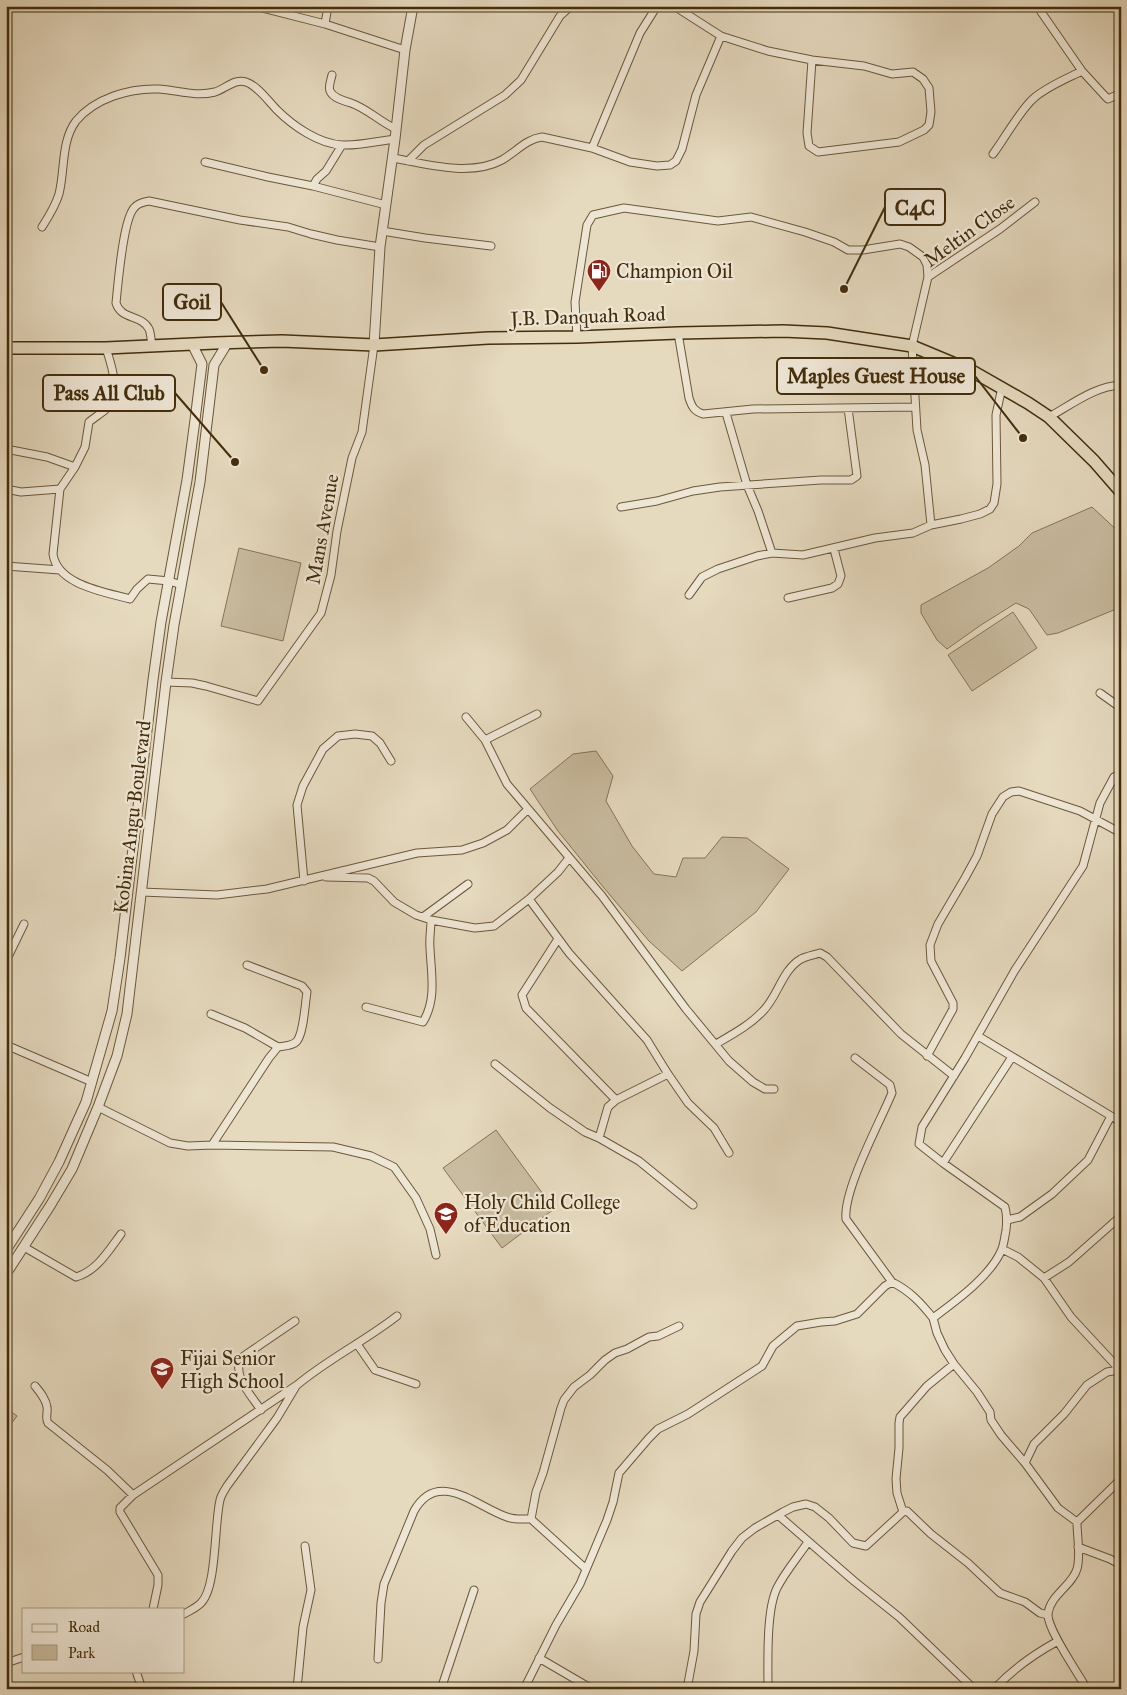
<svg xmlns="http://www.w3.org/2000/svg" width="1127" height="1695" viewBox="0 0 1127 1695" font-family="'IM FELL Great Primer',serif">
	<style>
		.green { fill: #c9bca0; stroke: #867456 }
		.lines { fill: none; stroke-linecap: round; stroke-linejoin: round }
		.minor-casing { stroke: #6c5838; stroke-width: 9 }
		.tertiary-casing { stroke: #6c5838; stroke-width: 11 }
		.trunk-casing { stroke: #432d0b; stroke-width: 14 }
		.minor { stroke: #eee6d5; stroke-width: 7 }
		.tertiary { stroke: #eee6d5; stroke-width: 9 }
		.trunk { stroke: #e5d9be; stroke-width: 11 }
		.labels { text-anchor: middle; stroke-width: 4.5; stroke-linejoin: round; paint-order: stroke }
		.street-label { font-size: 20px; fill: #432d0b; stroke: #eee6d5 }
		.poi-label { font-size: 20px; fill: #432d0b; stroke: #eee6d5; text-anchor: start }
		.leader { fill: none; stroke: #432d0b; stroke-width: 2 }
		.callout-dot { fill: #432d0b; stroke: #eee6d5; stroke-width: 2 }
		.callout { fill: #eee6d5; stroke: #432d0b; stroke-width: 2 }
		.callout-label { font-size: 21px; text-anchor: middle; font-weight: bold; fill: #432d0b }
	</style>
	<rect width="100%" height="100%" fill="#e5d9be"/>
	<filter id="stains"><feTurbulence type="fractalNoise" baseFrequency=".004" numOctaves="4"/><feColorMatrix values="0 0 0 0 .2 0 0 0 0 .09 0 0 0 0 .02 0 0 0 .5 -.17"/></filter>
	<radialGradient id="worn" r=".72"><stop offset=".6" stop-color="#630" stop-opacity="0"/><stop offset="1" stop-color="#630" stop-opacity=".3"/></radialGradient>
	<path class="green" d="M1092,507l29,27v73l-63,26 -11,2 -18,-26 -13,-6 -35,22 -34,24 -10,-9 -16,-27v-8l67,-37 31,-22 13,-13z
		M239,548l62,15 -18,78 -62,-15z
		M1013,612l24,36 -65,43 -24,-36z
		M596,751l17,25 -7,25 26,45 22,28 22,3 7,-19h22l17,-21 25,1 42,31 -33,43 -74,59 -33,-30 -45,-53 -46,-57 -28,-42 43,-35z
		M496,1130l58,79 -52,39 -59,-80z
		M6,1408l11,8 -11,15z"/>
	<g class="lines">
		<defs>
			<path id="minor" d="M255,6l70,18 80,26
				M674,6l47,30 47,15 44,9 52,6 28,8 21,-2 10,7 6,9 2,24 -2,13 -5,5 -25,12 -81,10 -9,-6 -2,-13 5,-73
				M1037,6l45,65 22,24 4,4 13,-6
				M325,24l3,-18
				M332,75c-1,5 -4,11 -2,16 3,7 14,10 21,12 17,6 29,19 45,26
				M592,148l48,-115 17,-27
				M993,154c12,-16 27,-44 41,-56 14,-12 32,-19 48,-27
				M393,158c32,6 78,19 109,2 14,-8 24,-21 40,-23l50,11 38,14 27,4 13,-1 6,-4 6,-12 14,-54 25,-59
				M408,161l16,-16 81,-50 16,-15 39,-64 11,-10
				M205,162l63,15 45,9 4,-7 9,-8 16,-26
				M313,186l73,19
				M42,227c7,-11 13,-20 17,-33 6,-24 2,-53 17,-73 19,-23 54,-33 82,-32 20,1 36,8 57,3 10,-3 20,-14 31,-10 12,4 22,19 31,28 16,16 42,34 65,35 17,1 36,-4 53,-6
				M382,231l43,7 66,8
				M678,333l11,65c3,9 5,13 14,16l50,-5 162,-2
				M577,337l-2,-35 12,-77 6,-10 31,-7 94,13 33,-4 54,15 29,10 14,8h15l37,-6 9,3 14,10 4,8 1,12
				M152,345c-1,-4 -1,-11 -3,-16 -8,-15 -28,-9 -33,-26 2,-18 7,-86 19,-96 3,-4 9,-5 14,-6l91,19 48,7 23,7 26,6 43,7
				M106,348c6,19 16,46 -1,62 -5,4 -11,8 -16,12l-4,25 -10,20 -15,22 -7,65c4,31 52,38 77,45l7,-10 11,-10 21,2 13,4
				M726,413l21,72 11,26 14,42
				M1049,417c22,-12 46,-31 72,-32
				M6,449l41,8 28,10
				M6,489l15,3 39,-3
				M621,507l36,-6 36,-10 27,-4 101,-7h30l6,-4 -9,-68
				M931,525l-6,-60 -8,-35 -5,-84 16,-69 72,-48 35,-27
				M6,566l54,4
				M689,595l13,-18 16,-8 39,-13 15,-3 31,2 72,-17 38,-5 18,-8 30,-6 19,-5 10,-5 4,-6 3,-19 -1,-69 6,-28
				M788,598l44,-10 6,-4 3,-8 -7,-27
				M166,682l26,1 14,3 52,15 63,-88 10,-38 6,-44 15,-73 10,-26 12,-87
				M1100,693l21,15
				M466,717l19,23 22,44 95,112 84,113 43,52 24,21 12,7h9
				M485,740l52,-26
				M326,877l42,1 6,3 20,21 22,13 15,5 44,8 19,-2 35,-27 29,-27 11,-14
				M304,881l-7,-76 6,-19 20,-37 15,-13 17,-2 17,2 8,7 11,18
				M141,892l76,3 50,-6 150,-36 45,-3 21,-7 24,-13 21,-21
				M529,899l40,54 78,87 21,34 20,29 26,25 15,25
				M423,917l45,-33
				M558,939l-36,56 4,13 90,92
				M6,961l18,-37
				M247,965l55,21 5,6c-2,11 -3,40 -10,49 -4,5 -13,5 -19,6
				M366,1007l57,15c14,-23 8,-49 7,-74 -1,-9 1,-19 1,-28
				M211,1014l34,14 33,19 -9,11 -57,87
				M978,1036l143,86
				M716,1044c17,-10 34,-19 47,-33 15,-15 19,-41 38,-52 6,-3 13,-4 19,-6l7,4 74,77 53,42
				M6,1045l86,37
				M927,1056l26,-47v-6l-22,-42 -1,-16 8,-21 27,-46 12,-22 15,-42 11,-17 8,-5 8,-1 61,20 41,22
				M855,1058l35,27 2,8c-12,29 -49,97 -46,126l46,63
				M495,1064l55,44 35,24 14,6 40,23 54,44
				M98,1107l72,36 18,3 24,-1 121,2 38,9 23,11 22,31 14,31 6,26
				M599,1138l9,-31 8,-7 52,-26
				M943,1163l69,-106
				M1007,1220l13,-3 32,-23 36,-34 23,-44
				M24,1247l52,30c21,-6 33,-27 45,-43
				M1002,1249l16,8 26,21 27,39 50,54
				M1044,1278l25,-16 52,-46
				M357,1344l18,26 41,14
				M35,1386c5,6 11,13 12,21 1,6 -2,11 1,16l59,47 26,25
				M261,1410c-10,-15 -29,-34 -20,-52l54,-37
				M1025,1463l9,-19 30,-30 23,-29 20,-13 12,-2
				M903,1512l-6,-19 -1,-14 3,-31v-25l1,-6 27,-31 27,-22
				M778,1515l76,66 45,36 75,72
				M1077,1522l44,-43
				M1078,1547l32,12 11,6
				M586,1569l-55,-50 5,-27 7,-19 18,-65 3,-8 10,-13 16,-12 15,-15 10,-7 12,-4 22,-12 9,-1 21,-10
				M153,1609l5,-24v-10l-38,-63v-4l13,-13 164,-110c31,-26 68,-44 100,-69
				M184,1614c5,-3 12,-6 17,-11 16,-16 13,-77 19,-103 1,-5 4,-9 7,-14l50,-68 18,-30
				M539,1658l53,31
				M378,1659l3,-56 3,-19 30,-73c24,-43 63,-4 93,6 7,3 16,2 24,2
				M6,1663l18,-6
				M136,1671l6,18
				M297,1689l6,-62 8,-37 -6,-44
				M441,1689l33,-99
				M524,1689l32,-64 24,-41 27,-64 6,-18 6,-29 30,-35 9,-9 30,-15 74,-48 11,-20 24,-20 24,-4 14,-1 22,-7 28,-28 7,-4c18,9 29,21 41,36
				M687,1689l7,-38 2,-37 4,-12 32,-51 10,-13 13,-10 28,-16 10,-5 13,-3 9,3 14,11 24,25 13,3 37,-34 4,-1 24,23 37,29 32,30 25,9 15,11 8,2
				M768,1689c0,-26 -2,-79 9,-101 8,-16 21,-31 31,-46
				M994,1689c19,-20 40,-35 64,-48
				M1087,1689c-9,-16 -40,-60 -39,-75 2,-19 24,-28 29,-45 4,-14 0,-32 0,-47l-19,-14 -33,-45 -24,-28 -10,-15 -1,-8 -13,-20 -23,-28 -9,-14 -8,-17 -4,-15c23,-17 58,-42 69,-69 2,-6 3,-13 4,-19 1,-8 1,-15 -1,-23l-62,-44 -24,-19 3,-17 43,-69 50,-88 68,-104 17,-63 14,-26 7,-3"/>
			<path id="tertiary" d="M374,345l6,-98 15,-108 10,-89 8,-44
				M6,1250l33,-51 20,-37 27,-60 26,-91 8,-53 33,-278 8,-58 26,-142 8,-60 7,-56 -10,-20
				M6,1274l44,-68 22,-37 26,-62 19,-51 10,-42 39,-332 8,-57 26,-143 14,-117 14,-23"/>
			<path id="trunk" d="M6,348h100l109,-5 67,-2 92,4 114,-7 89,-1 101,-4 105,-2 44,2 85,13 60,25 56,32 21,14 45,44 27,31"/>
		</defs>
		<use href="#minor" class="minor-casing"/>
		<use href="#tertiary" class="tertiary-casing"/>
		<use href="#trunk" class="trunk-casing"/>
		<use href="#minor" class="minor"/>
		<use href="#tertiary" class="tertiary"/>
		<use href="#trunk" class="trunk"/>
	</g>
	<defs>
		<symbol id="fuel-pin" viewBox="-11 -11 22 30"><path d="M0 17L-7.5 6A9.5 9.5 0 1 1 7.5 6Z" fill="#8f2418" stroke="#eee6d5"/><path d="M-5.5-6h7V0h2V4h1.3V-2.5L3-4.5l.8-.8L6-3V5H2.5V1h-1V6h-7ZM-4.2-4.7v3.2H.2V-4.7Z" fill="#fff"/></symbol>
		<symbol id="university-pin" viewBox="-11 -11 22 30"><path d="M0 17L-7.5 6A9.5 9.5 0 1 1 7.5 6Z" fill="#8f2418" stroke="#eee6d5"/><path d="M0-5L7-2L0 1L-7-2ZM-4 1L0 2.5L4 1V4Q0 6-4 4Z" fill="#fff"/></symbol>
		<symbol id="school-pin" viewBox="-11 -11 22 30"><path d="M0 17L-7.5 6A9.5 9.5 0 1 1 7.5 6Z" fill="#8f2418" stroke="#eee6d5"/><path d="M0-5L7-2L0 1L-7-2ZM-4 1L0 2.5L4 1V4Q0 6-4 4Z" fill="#fff"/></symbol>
	</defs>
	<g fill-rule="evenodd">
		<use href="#fuel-pin" x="585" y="257" width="28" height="38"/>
		<use href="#university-pin" x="432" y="1200" width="28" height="38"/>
		<use href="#school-pin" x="148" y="1355" width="28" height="38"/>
	</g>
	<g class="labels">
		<g class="street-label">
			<text transform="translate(969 231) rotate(-36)" y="7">Meltin Close</text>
			<text transform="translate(588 316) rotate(-2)" y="7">J.B. Danquah Road</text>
			<text transform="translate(322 529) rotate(-80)" y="7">Mans Avenue</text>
			<text transform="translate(132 817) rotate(-83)" y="7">Kobina Angu Boulevard</text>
		</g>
		<g class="poi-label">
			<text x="616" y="278">Champion Oil</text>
			<text x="464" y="1209">Holy Child College<tspan x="464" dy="23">of Education</tspan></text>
			<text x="180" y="1365">Fijai Senior<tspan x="180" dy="23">High School</tspan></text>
		</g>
	</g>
	<path class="leader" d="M844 289L885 207M264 370L221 302M1023 438L975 376M235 462L175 393"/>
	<g class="callout-dot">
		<circle cx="844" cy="289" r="5"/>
		<circle cx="264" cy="370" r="5"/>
		<circle cx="1023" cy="438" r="5"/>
		<circle cx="235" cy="462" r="5"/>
	</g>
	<g class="callout">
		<rect x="885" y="189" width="60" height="36" rx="5"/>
		<rect x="163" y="284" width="58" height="36" rx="5"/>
		<rect x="777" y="358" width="198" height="36" rx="5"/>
		<rect x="43" y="375" width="132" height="36" rx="5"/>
	</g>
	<g class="callout-label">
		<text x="915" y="215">C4C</text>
		<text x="192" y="309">Goil</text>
		<text x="876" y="383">Maples Guest House</text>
		<text x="109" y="400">Pass All Club</text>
	</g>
	<rect width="1127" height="1695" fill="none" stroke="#e5d9be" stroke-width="25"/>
	<rect x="8" y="8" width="1112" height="1680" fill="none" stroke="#432d0b" stroke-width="2.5"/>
	<rect x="12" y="12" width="1102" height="1670" fill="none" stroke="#432d0b"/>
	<rect x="22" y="1608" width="162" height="65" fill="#eee6d5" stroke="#aa9c84"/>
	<rect x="32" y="1624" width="25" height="8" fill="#eee6d5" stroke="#aa9c84"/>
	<text x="68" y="1632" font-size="15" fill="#432d0b">Road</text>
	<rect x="32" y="1645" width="25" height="15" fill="#c9bca0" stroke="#aa9c84"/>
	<text x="68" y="1658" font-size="15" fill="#432d0b">Park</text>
	<rect width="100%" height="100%" filter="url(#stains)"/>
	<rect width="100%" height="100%" fill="url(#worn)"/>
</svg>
